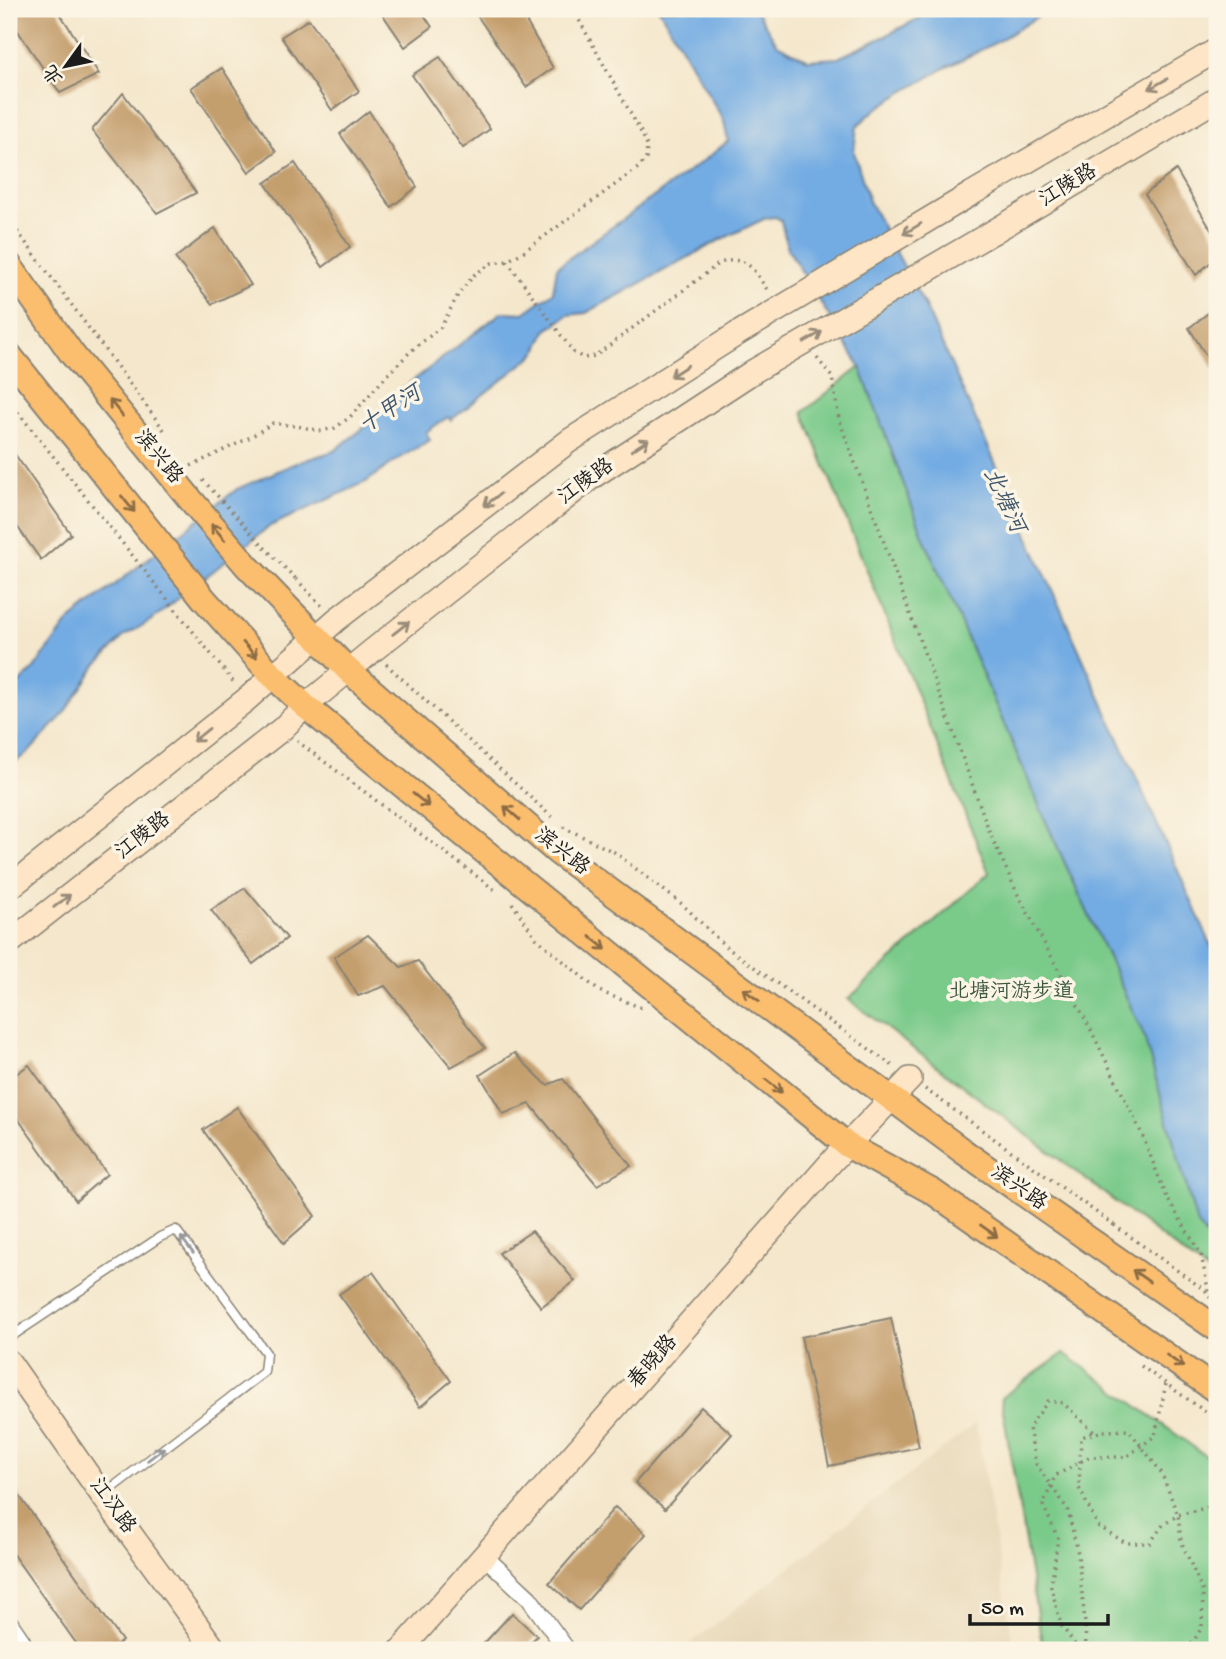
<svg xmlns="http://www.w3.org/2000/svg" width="1226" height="1659" font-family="'Gochi Hand','LXGW WenKai TC',sans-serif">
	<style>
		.built { fill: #e8d9ba }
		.green { fill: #7aca8a; stroke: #4b7353; stroke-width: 2 }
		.water { fill: #73ace3; stroke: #486480; stroke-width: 2 }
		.building { fill: #c49f6e }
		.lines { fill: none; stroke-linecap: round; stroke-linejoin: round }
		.lane-casing { stroke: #888274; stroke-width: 11 }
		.street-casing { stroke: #888274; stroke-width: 19 }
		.secondary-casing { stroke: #888274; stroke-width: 26 }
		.primary-casing { stroke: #888274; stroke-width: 28 }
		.path { stroke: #888274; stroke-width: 3.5; stroke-dasharray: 2 5; stroke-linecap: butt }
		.lane { stroke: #fff; stroke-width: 8 }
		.street { stroke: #fff; stroke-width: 16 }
		.secondary { stroke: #fde5c5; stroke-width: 23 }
		.primary { stroke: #fbbd6e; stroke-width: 24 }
		.secondary-bridge-casing { stroke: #888274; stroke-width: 26; stroke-linecap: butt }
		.primary-bridge-casing { stroke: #888274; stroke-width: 28; stroke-linecap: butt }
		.path-bridge { stroke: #888274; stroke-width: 3.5; stroke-dasharray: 2 5; stroke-linecap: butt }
		.secondary-bridge { stroke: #fde5c5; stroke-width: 23 }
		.primary-bridge { stroke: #fbbd6e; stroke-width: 24 }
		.oneway { stroke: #988b79 }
		.oneway2 { stroke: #8c6c45 }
		.oneway3 { stroke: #999 }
		.labels { text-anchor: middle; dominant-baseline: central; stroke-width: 7; stroke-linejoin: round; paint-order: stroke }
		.street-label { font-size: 21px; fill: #1c1c1c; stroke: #fcf5e5 }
		.park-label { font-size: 21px; fill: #3d5942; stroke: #fcf5e5 }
		.water-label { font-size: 23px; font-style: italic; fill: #3f566c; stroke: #fcf5e5 }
	</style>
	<rect width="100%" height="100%" fill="#fcf5e5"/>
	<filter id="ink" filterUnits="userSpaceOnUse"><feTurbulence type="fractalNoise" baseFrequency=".0143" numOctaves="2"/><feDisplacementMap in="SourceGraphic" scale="14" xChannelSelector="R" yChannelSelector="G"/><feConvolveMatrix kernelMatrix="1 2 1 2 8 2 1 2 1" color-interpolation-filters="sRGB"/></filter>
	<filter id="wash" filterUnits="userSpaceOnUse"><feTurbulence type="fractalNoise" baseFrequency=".00686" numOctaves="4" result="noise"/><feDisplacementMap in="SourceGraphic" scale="28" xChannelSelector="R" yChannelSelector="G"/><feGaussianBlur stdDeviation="1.57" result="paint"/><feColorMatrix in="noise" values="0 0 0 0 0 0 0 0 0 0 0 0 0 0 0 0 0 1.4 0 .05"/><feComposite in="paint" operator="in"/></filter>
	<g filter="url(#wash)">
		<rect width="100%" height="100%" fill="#f4e7cc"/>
		<polygon class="built" points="976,1423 1014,1650 682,1650"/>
		<g class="green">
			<polygon points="860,367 924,538 1048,826 1143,1033 1197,1224 1217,1251 1217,1279 848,999 989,873 803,412"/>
			<polygon points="1064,1353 1217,1464 1217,1650 1043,1650 1001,1398"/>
		</g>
		<polygon class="water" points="659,9 755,9 777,44 808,60 838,58 881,38 937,9 1050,9 995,43 945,68 900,94 875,110 857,126 854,152 869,201 925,306 1217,958 1217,1251 1197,1224 1143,1033 1048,826 924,538 860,367 788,249 781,221 776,217 766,218 718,241 586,313 568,315 546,331 536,353 451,420 448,417 426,432 430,440 398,459 366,482 270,526 150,621 123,637 96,666 62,716 29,752 9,766 9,693 33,670 70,620 237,489 296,463 334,451 370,423 401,390 502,312 524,313 553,292 557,267 711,155 728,141 724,121"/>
		<g id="blocks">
			<g class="building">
				<polygon points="9,9 57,9 99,74 60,93 9,18"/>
				<polygon points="379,9 420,9 432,27 405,47"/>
				<polygon points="486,9 519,9 553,68 526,87 476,14"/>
				<polygon points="309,19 359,91 332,110 281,37"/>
				<polygon points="440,57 490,129 463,148 412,75"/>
				<polygon points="222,68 276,152 249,172 191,88"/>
				<polygon points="123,93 196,193 157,213 92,130"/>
				<polygon points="369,111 417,187 391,207 340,134"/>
				<polygon points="295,163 350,247 323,267 265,183"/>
				<polygon points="1176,170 1217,240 1217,257 1196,275 1145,194"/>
				<polygon points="215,228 251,285 212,304 175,258"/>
				<polygon points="1217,306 1217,373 1189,328"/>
				<polygon points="9,446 71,534 41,560 9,515"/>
				<polygon points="245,888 287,938 253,964 211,910"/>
				<polygon points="368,935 401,967 418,961 485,1048 451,1067 385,986 358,996 334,957"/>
				<polygon points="514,1053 547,1085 563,1079 631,1166 597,1185 530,1104 503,1114 480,1075"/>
				<polygon points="29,1065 107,1174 76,1201 9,1106 9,1079"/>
				<polygon points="237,1107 315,1216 284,1243 203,1130"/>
				<polygon points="532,1231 575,1281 541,1307 499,1253"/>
				<polygon points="373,1272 451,1381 420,1407 339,1294"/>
				<polygon points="891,1318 919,1447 829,1466 801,1337"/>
				<polygon points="701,1407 732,1434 665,1509 635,1483"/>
				<polygon points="9,1481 122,1641 109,1650 81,1650 9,1549"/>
				<polygon points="615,1507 646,1534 579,1610 549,1583"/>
				<polygon points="512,1613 537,1636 523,1650 478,1650"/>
			</g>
		</g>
	</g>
	<g filter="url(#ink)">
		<use href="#blocks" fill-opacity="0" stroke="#888274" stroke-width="2"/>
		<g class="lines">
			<g class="lane-casing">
				<polyline id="lane" points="9,1338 160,1237 176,1230 266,1353 264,1372 104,1494"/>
			</g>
			<g class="street-casing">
				<g id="street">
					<polyline points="484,1556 529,1598 567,1650"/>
					<polyline points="9,1622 22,1641 22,1650"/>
				</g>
			</g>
			<g class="secondary-casing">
				<g id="secondary">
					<polyline points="971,194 1217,50"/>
					<polyline points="993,232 1217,99"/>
					<polyline points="9,888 247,699 336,620 569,441 737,334"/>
					<polyline points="9,943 282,729 305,706 372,651 592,477 754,371"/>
					<polyline points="9,1362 102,1495 215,1650"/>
					<polyline points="401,1650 834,1159 910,1079"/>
				</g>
			</g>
			<g class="primary-casing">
				<g id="primary">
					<polyline points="9,265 72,354 190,499 247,566 348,670 557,852 964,1152"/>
					<polyline points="9,355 204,599 272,675 305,706 847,1145 933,1192 1217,1391"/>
				</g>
			</g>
			<g class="path">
				<polyline points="9,220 167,434"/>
				<path d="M507,261l67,92 10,5 11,-2 125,-93c30,-9 33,8 49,29"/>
				<polyline points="817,358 832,377 839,419 990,833 1017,893 1089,1026 1141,1132 1167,1198 1201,1254 1210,1299"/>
				<polyline points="9,401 235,684"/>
				<polyline points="191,466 247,439 273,423 297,426 321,431 335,428 350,417 387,375 411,351 441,327 459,293 475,274 492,263 507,261 523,252 638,168 646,159 647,146 643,136 573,9"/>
				<polyline points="296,579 323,607"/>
				<polyline points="386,664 555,820"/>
				<polyline points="297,741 495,890"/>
				<polyline points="563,827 614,852 682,904 726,947 893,1066"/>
				<polyline points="512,903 536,938 599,991 642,1008"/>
				<polyline points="925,1089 1114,1225"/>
				<polyline points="1141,1366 1217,1420"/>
				<polyline points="1086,1650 1085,1623 1078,1554 1068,1510 1036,1464 1029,1428 1048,1401 1063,1403 1095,1433"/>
				<polyline points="1188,1650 1202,1627 1203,1592 1181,1541 1178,1515 1161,1472 1129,1430 1103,1431 1081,1437 1079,1488 1098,1526 1126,1543 1150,1543 1163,1525 1178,1515 1217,1505"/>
			</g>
			<use href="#lane" class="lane"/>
			<use href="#street" class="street"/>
			<use href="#secondary" class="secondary"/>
			<use href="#primary" class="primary"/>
			<g class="secondary-bridge-casing">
				<g id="secondary-bridge">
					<polyline points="737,334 971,194"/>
					<polyline points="754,371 993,232"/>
				</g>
			</g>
			<g class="primary-bridge-casing">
				<polyline id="primary-bridge" points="964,1152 1217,1329"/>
			</g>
			<g class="path-bridge">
				<polyline points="203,480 263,546 296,579"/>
				<polyline points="1114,1225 1217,1299"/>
				<polyline points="1079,1650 1061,1625 1051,1586 1058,1538 1043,1505 1055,1476 1089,1457 1126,1457 1155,1436 1166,1384"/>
			</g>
			<use href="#secondary-bridge" class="secondary-bridge"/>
			<use href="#primary-bridge" class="primary-bridge"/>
		</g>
		<defs><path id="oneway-shaft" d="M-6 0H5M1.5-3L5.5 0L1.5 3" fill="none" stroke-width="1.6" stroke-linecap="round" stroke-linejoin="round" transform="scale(1.75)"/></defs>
		<g class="oneway">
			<use href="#oneway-shaft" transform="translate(1158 84) rotate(150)"/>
			<use href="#oneway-shaft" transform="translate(912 229) rotate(149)"/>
			<use href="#oneway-shaft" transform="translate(813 337) rotate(-30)"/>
			<use href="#oneway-shaft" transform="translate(679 371) rotate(147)"/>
			<use href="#oneway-shaft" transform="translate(640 445) rotate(-33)"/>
			<use href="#oneway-shaft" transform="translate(492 500) rotate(143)"/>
			<use href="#oneway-shaft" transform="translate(401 628) rotate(-38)"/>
			<use href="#oneway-shaft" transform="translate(201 735) rotate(141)"/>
			<use href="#oneway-shaft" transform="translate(62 901) rotate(-38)"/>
		</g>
		<g class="oneway2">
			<use href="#oneway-shaft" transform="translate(116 408) rotate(-129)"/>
			<use href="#oneway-shaft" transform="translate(128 504) rotate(51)"/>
			<use href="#oneway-shaft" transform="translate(218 532) rotate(-130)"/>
			<use href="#oneway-shaft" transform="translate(250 650) rotate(48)"/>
			<use href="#oneway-shaft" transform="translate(421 800) rotate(39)"/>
			<use href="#oneway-shaft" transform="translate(512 813) rotate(-139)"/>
			<use href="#oneway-shaft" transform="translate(598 943) rotate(39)"/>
			<use href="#oneway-shaft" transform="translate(751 995) rotate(-144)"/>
			<use href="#oneway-shaft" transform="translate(774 1086) rotate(39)"/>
			<use href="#oneway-shaft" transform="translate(989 1231) rotate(35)"/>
			<use href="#oneway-shaft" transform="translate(1141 1276) rotate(-145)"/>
			<use href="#oneway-shaft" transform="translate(1175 1361) rotate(35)"/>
		</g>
		<g class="oneway3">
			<use href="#oneway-shaft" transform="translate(187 1245) rotate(-127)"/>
			<use href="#oneway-shaft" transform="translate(156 1454) rotate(-37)"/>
		</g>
	</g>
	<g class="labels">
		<g class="street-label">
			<text transform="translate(1069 187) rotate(-31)">江陵路</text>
			<text transform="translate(157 458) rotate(51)">滨兴路</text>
			<text transform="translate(587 483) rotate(-36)">江陵路</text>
			<text transform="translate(144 837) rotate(-38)">江陵路</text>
			<text transform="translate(561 853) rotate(38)">滨兴路</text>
			<text transform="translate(1018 1189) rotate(35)">滨兴路</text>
			<text transform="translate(654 1363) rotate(-49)">春晓路</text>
			<text transform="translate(111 1507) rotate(54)">江汉路</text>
		</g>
		<g class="park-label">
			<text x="1011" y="993">北塘河游步道</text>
		</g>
		<g class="water-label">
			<text transform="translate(391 411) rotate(-33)">十甲河</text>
			<text transform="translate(1003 501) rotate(65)">北塘河</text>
		</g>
	</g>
	<rect width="1226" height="1659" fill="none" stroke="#fcf5e5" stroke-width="35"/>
	<g transform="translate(66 66) rotate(237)" stroke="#fcf5e5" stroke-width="5" paint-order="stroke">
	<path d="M0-5L12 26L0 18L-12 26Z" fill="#1c1c1c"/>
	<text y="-10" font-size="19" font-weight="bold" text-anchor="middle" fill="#1c1c1c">北</text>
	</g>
	<path d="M970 1614v10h138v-10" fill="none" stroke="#1c1c1c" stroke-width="3.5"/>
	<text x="981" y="1614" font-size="21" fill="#1c1c1c" stroke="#fcf5e5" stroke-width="5" paint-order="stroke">50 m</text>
</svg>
